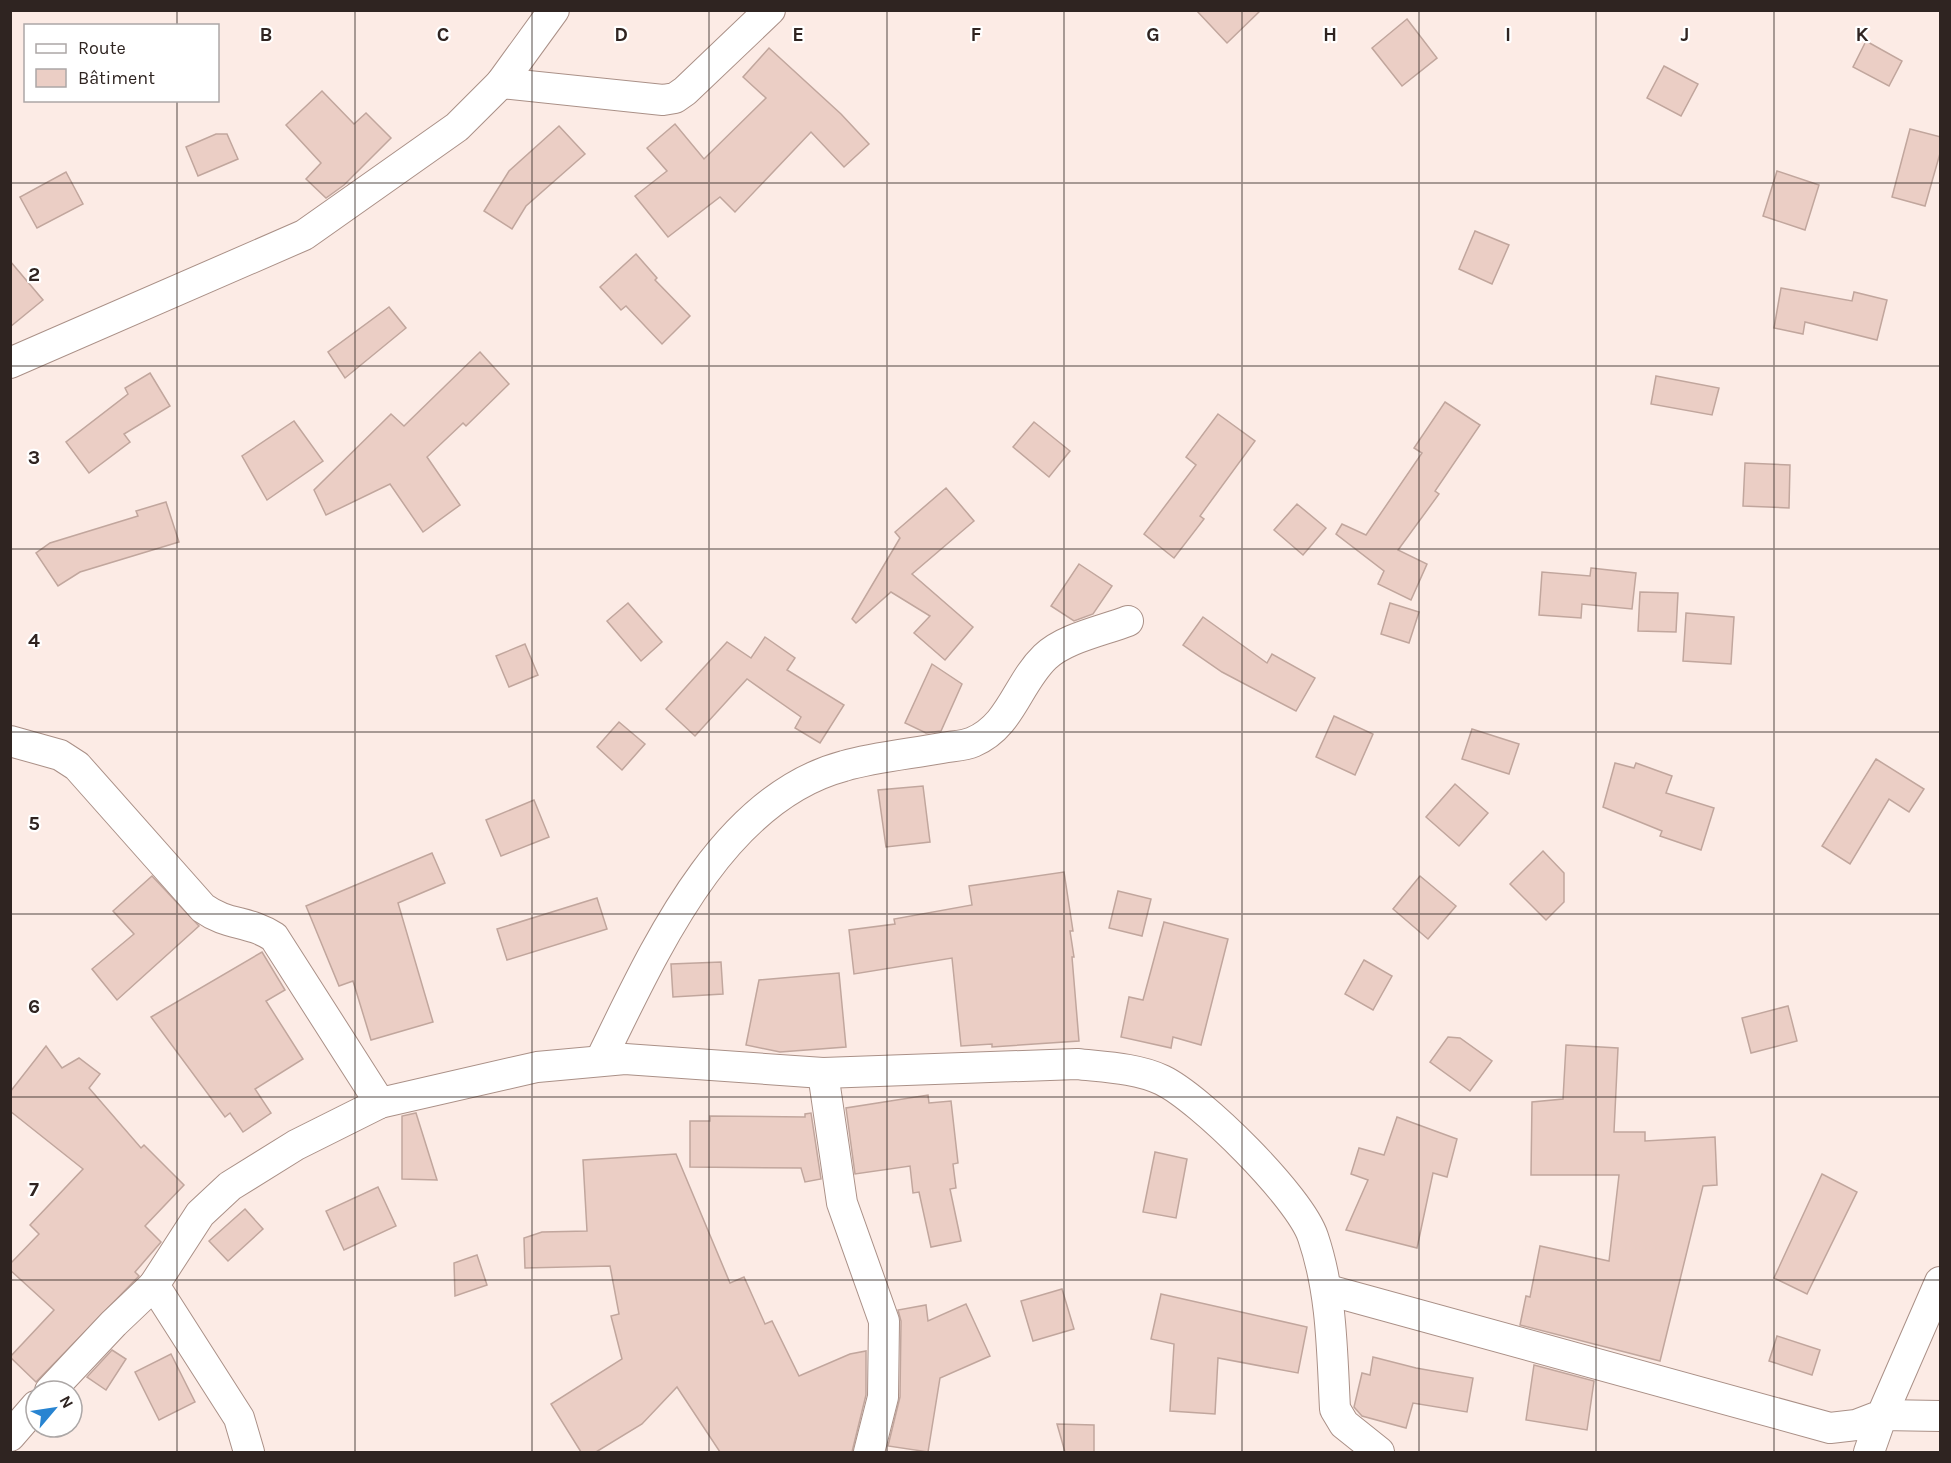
<svg xmlns="http://www.w3.org/2000/svg" width="1951" height="1463" font-family="Karla,sans-serif">
	<style>
		.building { fill: #ebcec5; stroke: #c1a69d; stroke-width: 1.5 }
		.lines { fill: none; stroke-linecap: round; stroke-linejoin: round }
		.street-casing { stroke: #aa9087; stroke-width: 32 }
		.street { stroke: #fff; stroke-width: 30 }
		.grid { fill: none; stroke: #2f2421; stroke-width: 1.5; stroke-opacity: 0.55 }
		.grid-label { font-size: 20px; text-anchor: middle; font-weight: bold; fill: #2f2421; stroke: #fff; stroke-width: 4.5; stroke-linejoin: round; paint-order: stroke }
	</style>
	<rect width="100%" height="100%" fill="#fcebe5"/>
	<g class="building">
		<polygon points="1196,10 1261,10 1227,43"/>
		<polygon points="1407,19 1437,58 1402,86 1372,48"/>
		<polygon points="1866,41 1902,61 1889,86 1853,67"/>
		<polygon points="769,48 841,114 869,144 844,167 811,132 735,212 720,197 668,237 635,196 667,171 647,148 675,124 704,159 766,98 743,77"/>
		<polygon points="1664,66 1698,84 1681,116 1647,98"/>
		<polygon points="322,91 354,124 366,113 391,138 344,185 326,198 306,179 321,163 286,125"/>
		<polygon points="559,126 585,154 526,206 512,229 484,211 509,171"/>
		<polygon points="1910,129 1941,137 1941,150 1925,206 1892,197"/>
		<polygon points="216,134 227,134 238,159 198,176 186,147"/>
		<polygon points="1777,171 1819,185 1805,230 1763,216"/>
		<polygon points="66,172 83,204 37,228 20,197"/>
		<polygon points="1475,231 1509,245 1492,284 1459,269"/>
		<polygon points="636,254 657,278 655,280 690,316 662,344 626,306 621,310 600,287"/>
		<polygon points="10,261 43,300 10,327"/>
		<polygon points="1781,288 1852,301 1854,292 1887,300 1877,340 1805,322 1803,334 1774,328"/>
		<polygon points="389,307 406,328 345,378 328,352"/>
		<polygon points="480,352 509,384 466,426 463,423 427,457 460,505 423,532 390,484 326,515 314,490 391,414 404,426"/>
		<polygon points="150,373 170,406 124,434 130,442 89,473 66,442 128,394 125,388"/>
		<polygon points="1656,376 1719,388 1712,415 1651,404"/>
		<polygon points="1445,402 1480,425 1435,491 1439,494 1398,550 1427,564 1411,600 1378,584 1384,571 1336,534 1342,524 1366,535 1422,453 1414,448"/>
		<polygon points="1218,414 1255,441 1200,516 1204,519 1174,558 1144,534 1196,465 1186,457"/>
		<polygon points="294,421 323,461 267,500 242,456"/>
		<polygon points="1034,422 1070,451 1049,477 1013,447"/>
		<polygon points="1745,463 1790,465 1789,508 1743,506"/>
		<polygon points="946,488 974,521 912,574 973,627 945,660 914,633 930,616 891,592 856,623 852,619 900,538 895,532"/>
		<polygon points="166,502 179,542 80,572 58,586 36,553 50,543 138,516 136,511"/>
		<polygon points="1297,504 1326,528 1303,555 1274,530"/>
		<polygon points="1079,564 1112,586 1093,614 1074,621 1051,606"/>
		<polygon points="1591,568 1636,573 1632,609 1582,604 1581,618 1539,615 1542,572 1590,576"/>
		<polygon points="1640,592 1678,593 1676,632 1638,631"/>
		<polygon points="628,603 662,642 641,661 607,621"/>
		<polygon points="1390,603 1419,612 1409,643 1381,634"/>
		<polygon points="1686,613 1734,617 1731,664 1683,661"/>
		<polygon points="1203,617 1267,663 1272,654 1315,678 1296,711 1222,672 1183,645"/>
		<polygon points="765,637 795,658 787,670 844,705 820,743 795,728 801,717 747,679 695,736 666,709 727,642 751,658"/>
		<polygon points="525,644 538,675 509,687 496,656"/>
		<polygon points="932,664 962,684 941,731 926,733 905,723"/>
		<polygon points="1334,716 1373,734 1355,775 1316,757"/>
		<polygon points="619,722 645,744 622,770 597,747"/>
		<polygon points="1472,729 1519,744 1509,774 1462,759"/>
		<polygon points="1876,759 1924,789 1909,812 1889,799 1850,864 1822,846"/>
		<polygon points="1615,763 1634,768 1636,763 1672,776 1666,793 1714,808 1701,850 1660,836 1662,831 1603,807"/>
		<polygon points="1455,784 1488,813 1459,846 1426,817"/>
		<polygon points="923,786 930,842 886,847 878,790"/>
		<polygon points="534,800 549,837 501,856 486,820"/>
		<polygon points="1543,851 1564,873 1564,902 1546,920 1510,884"/>
		<polygon points="432,853 445,883 398,903 433,1022 371,1040 353,981 339,986 306,906"/>
		<polygon points="1064,872 1073,931 1070,931 1074,957 1072,957 1079,1041 992,1047 992,1044 961,1046 952,958 854,974 849,930 895,924 894,919 972,905 969,886"/>
		<polygon points="152,876 199,926 117,1000 92,969 134,934 113,911"/>
		<polygon points="1420,876 1456,906 1428,939 1393,909"/>
		<polygon points="1118,891 1151,899 1142,936 1109,928"/>
		<polygon points="597,898 607,929 507,960 497,929"/>
		<polygon points="1164,922 1228,939 1201,1045 1173,1037 1171,1048 1121,1037 1129,997 1143,1000"/>
		<polygon points="262,952 285,990 266,1001 303,1059 255,1089 271,1113 243,1132 230,1113 225,1117 151,1017"/>
		<polygon points="1364,960 1392,976 1373,1010 1345,994"/>
		<polygon points="721,962 723,994 673,997 671,964"/>
		<polygon points="839,973 846,1047 780,1052 746,1045 759,980"/>
		<polygon points="1788,1006 1797,1041 1751,1053 1742,1018"/>
		<polygon points="1448,1037 1460,1038 1492,1061 1470,1091 1430,1062"/>
		<polygon points="1566,1045 1618,1048 1614,1132 1645,1132 1645,1141 1715,1137 1717,1185 1703,1186 1660,1361 1520,1325 1526,1296 1530,1297 1540,1246 1609,1261 1619,1175 1531,1175 1532,1102 1563,1099"/>
		<polygon points="46,1046 62,1068 79,1058 100,1074 89,1088 141,1148 144,1145 184,1185 145,1226 161,1242 135,1272 139,1276 36,1382 10,1357 54,1310 10,1270 10,1264 39,1234 30,1225 83,1169 10,1111 10,1092"/>
		<polygon points="928,1095 929,1103 951,1101 958,1163 953,1164 956,1188 950,1189 961,1241 931,1247 919,1192 913,1193 910,1166 855,1174 846,1108"/>
		<polygon points="416,1113 437,1180 402,1179 402,1116"/>
		<polygon points="811,1113 821,1179 805,1182 801,1168 690,1167 690,1121 710,1121 710,1116 805,1117 805,1114"/>
		<polygon points="1397,1117 1457,1139 1447,1177 1433,1173 1417,1248 1346,1230 1368,1180 1351,1174 1359,1148 1384,1155"/>
		<polygon points="1155,1152 1187,1159 1176,1218 1143,1212"/>
		<polygon points="676,1154 730,1283 744,1277 765,1324 772,1321 799,1376 850,1354 866,1351 866,1395 852,1452 720,1452 677,1387 642,1424 596,1452 581,1452 551,1404 622,1359 611,1316 619,1314 610,1266 525,1268 524,1238 542,1232 587,1231 583,1160"/>
		<polygon points="1822,1174 1857,1192 1807,1294 1774,1278"/>
		<polygon points="378,1187 396,1226 344,1250 326,1211"/>
		<polygon points="245,1209 263,1229 228,1261 209,1241"/>
		<polygon points="477,1255 487,1285 455,1296 454,1263"/>
		<polygon points="1062,1289 1074,1329 1033,1341 1021,1301"/>
		<polygon points="1161,1294 1307,1327 1298,1373 1218,1358 1215,1414 1170,1411 1174,1344 1151,1339"/>
		<polygon points="966,1304 990,1356 940,1378 928,1452 888,1446 900,1397 901,1321 898,1310 926,1305 928,1321"/>
		<polygon points="1777,1336 1820,1350 1812,1375 1769,1361"/>
		<polygon points="112,1350 126,1359 106,1390 87,1377"/>
		<polygon points="171,1354 195,1402 159,1420 135,1372"/>
		<polygon points="1373,1357 1416,1368 1473,1378 1467,1412 1413,1403 1406,1428 1362,1416 1354,1407 1362,1373 1370,1375"/>
		<polygon points="1534,1365 1594,1381 1587,1430 1526,1420"/>
		<polygon points="1057,1424 1094,1425 1094,1452 1065,1452"/>
	</g>
	<g class="lines">
		<g class="street-casing">
			<g id="street">
				<polyline points="501,83 663,100 675,98 685,91 770,10"/>
				<polyline points="10,363 304,235 457,127 501,83 554,10"/>
				<path d="M10,741l50,14 17,11 126,142c25,18 45,12 71,29l106,166"/>
				<path d="M600,1061c52,-105 119,-262 244,-295 31,-9 65,-12 98,-18 10,-2 22,-2 31,-6 38,-16 44,-58 72,-85 20,-19 57,-26 83,-36"/>
				<polyline points="823,1073 842,1203 884,1321 883,1397 869,1452"/>
				<polyline points="1328,1290 1830,1428 1856,1425 1882,1415 1940,1282"/>
				<polyline points="50,1391 114,1323 154,1285"/>
				<polyline points="10,1436 36,1406"/>
				<path d="M249,1452l-10,-34 -85,-133 46,-71 30,-28 66,-41 84,-42 157,-36 88,-8 198,14 254,-9c27,3 60,4 85,16 38,18 138,117 151,157 19,56 19,114 22,172l9,15 35,28"/>
				<polyline points="1869,1452 1882,1415 1940,1416"/>
			</g>
		</g>
		<use href="#street" class="street"/>
	</g>
	<path class="grid" d="M177,10v16M355,10v1442M532,10v1442M709,10v1442M887,10v1442M1064,10v1442M1242,10v1442M1419,10v1442M1596,10v1442M1774,10v1442M177,100v1352M10,183h1930M10,366h1930M10,549h1930M10,732h1930M10,914h1930M10,1097h1930M10,1280h1930"/>
	<g class="grid-label">
		<text x="266" y="41">B</text>
		<text x="443" y="41">C</text>
		<text x="621" y="41">D</text>
		<text x="798" y="41">E</text>
		<text x="976" y="41">F</text>
		<text x="1153" y="41">G</text>
		<text x="1330" y="41">H</text>
		<text x="1508" y="41">I</text>
		<text x="1685" y="41">J</text>
		<text x="1862" y="41">K</text>
		<text x="34" y="281">2</text>
		<text x="34" y="464">3</text>
		<text x="34" y="647">4</text>
		<text x="34" y="830">5</text>
		<text x="34" y="1013">6</text>
		<text x="34" y="1196">7</text>
	</g>
	<rect width="1951" height="1463" fill="none" stroke="#2f2421" stroke-width="24"/>
	<rect x="24" y="24" width="195" height="78" fill="#ffffff" stroke="#aca7a6" stroke-width="1.5"/>
	<rect x="36" y="44" width="30" height="9" fill="#ffffff" stroke="#aca7a6" stroke-width="1.5"/>
	<text x="78" y="54" font-size="18" fill="#2f2421">Route</text>
	<rect x="36" y="69" width="30" height="18" fill="#ebcec5" stroke="#aca7a6" stroke-width="1.5"/>
	<text x="78" y="84" font-size="18" fill="#2f2421">Bâtiment</text>
	<g transform="translate(54 1409) rotate(61)"><circle r="28" fill="#ffffff" stroke="#aca7a6" stroke-width="1.5"/>
	<path d="M0-4.5L10 22L0 15L-10 22Z" fill="#2884d1"/>
	<text y="-9" font-size="16" font-weight="bold" text-anchor="middle" fill="#2f2421">N</text>
	</g>
</svg>
